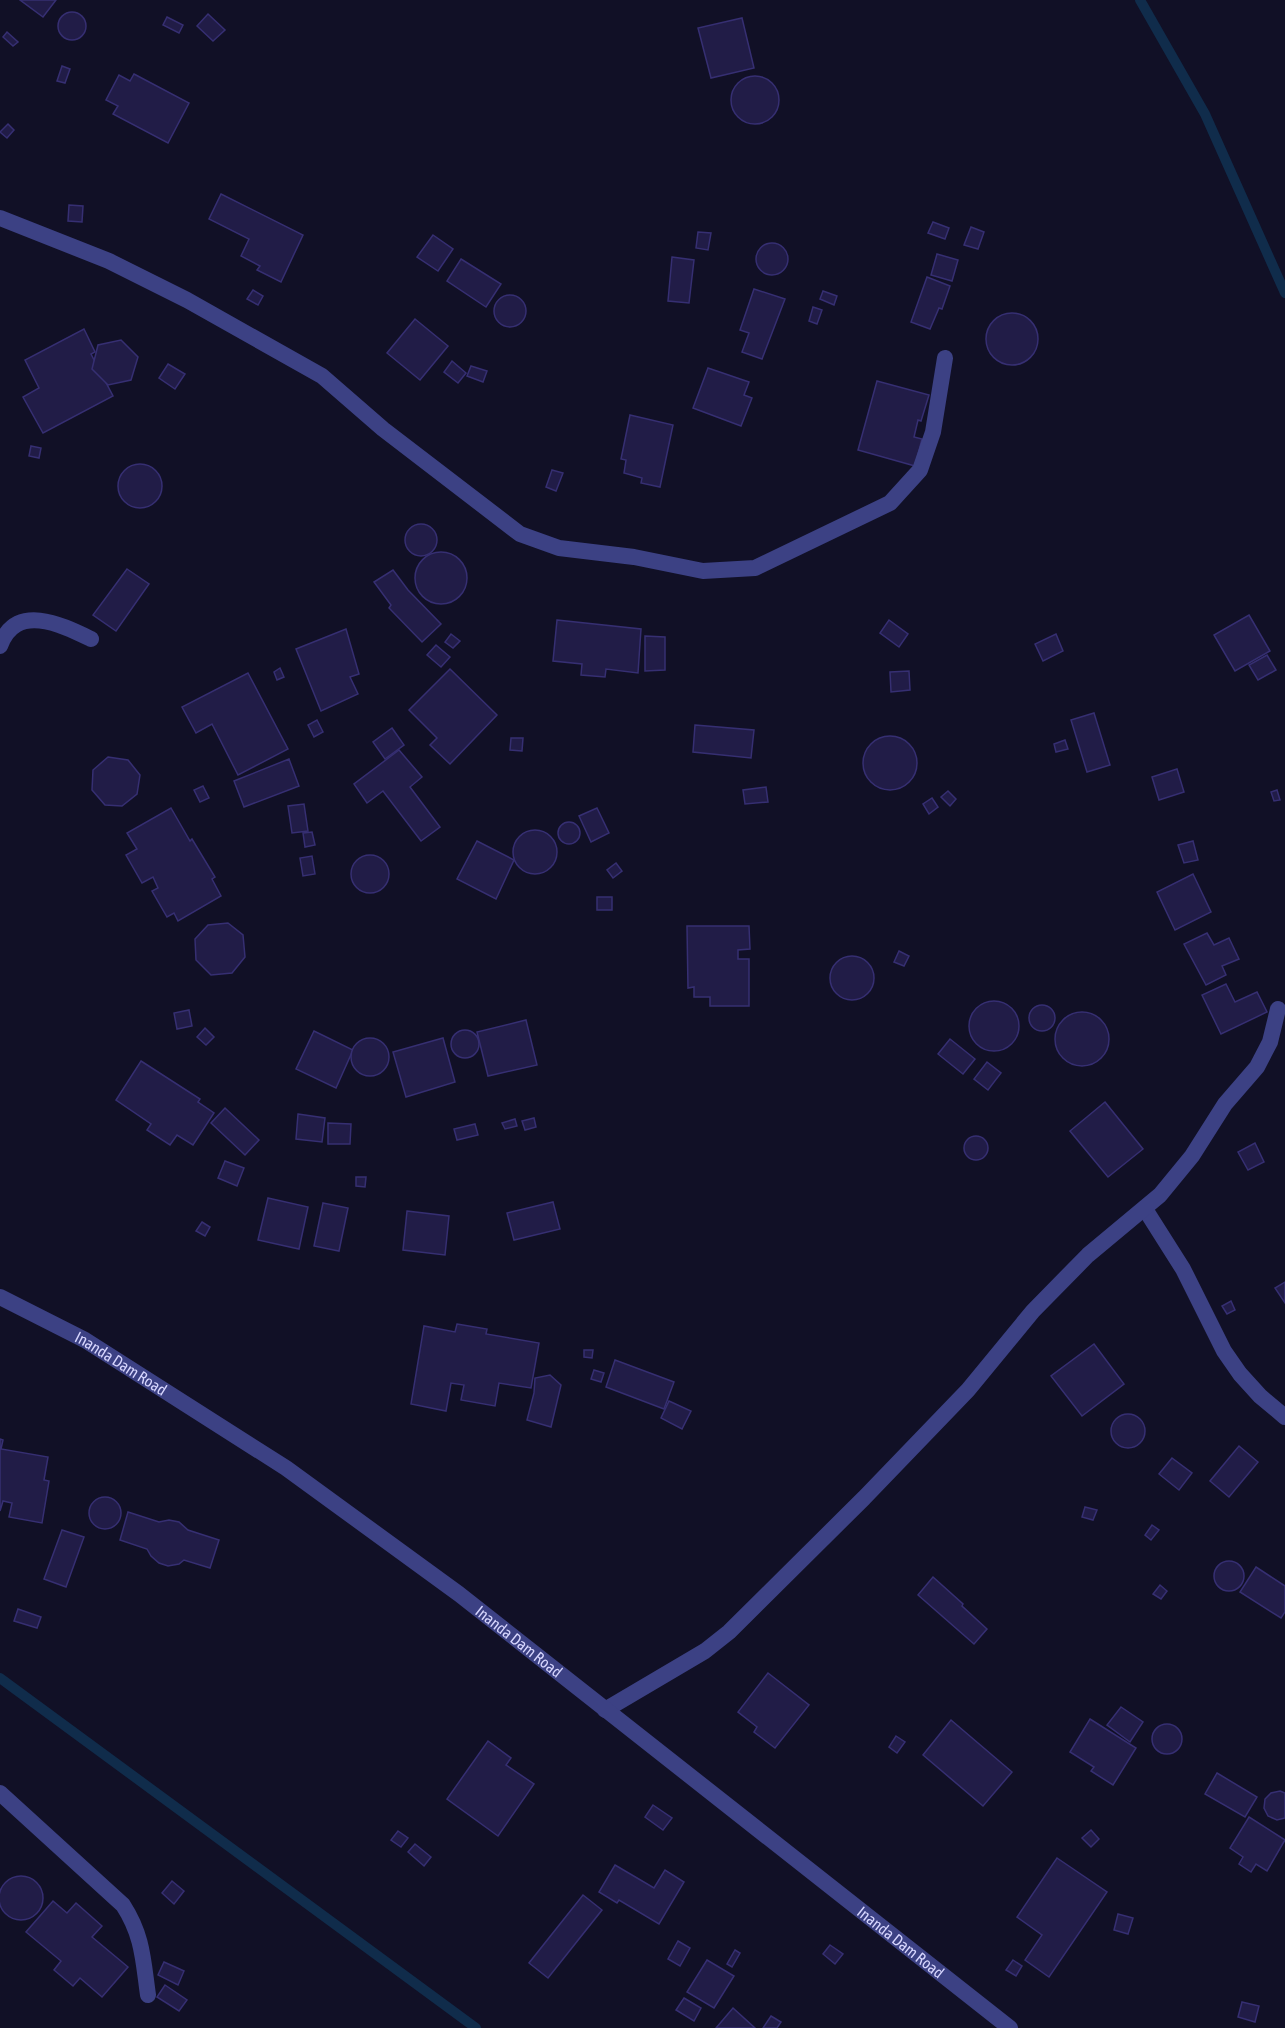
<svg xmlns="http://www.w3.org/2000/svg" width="1285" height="2028" font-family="'Asap Condensed',sans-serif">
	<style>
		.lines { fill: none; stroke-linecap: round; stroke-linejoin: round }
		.stream { stroke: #102c4b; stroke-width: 10 }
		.building { fill: #211c47; stroke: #362f72; stroke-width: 1.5 }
		.minor { stroke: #3c4184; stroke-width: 16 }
		.tertiary { stroke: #3c4184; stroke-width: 16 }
		.labels { text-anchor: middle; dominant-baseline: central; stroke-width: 4.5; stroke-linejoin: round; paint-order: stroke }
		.street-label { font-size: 16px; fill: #d7d6fe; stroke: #111026 }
	</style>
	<rect width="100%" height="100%" fill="#111026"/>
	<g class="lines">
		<g class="stream">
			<polyline points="1140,0 1205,114 1285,293"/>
			<polyline points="0,1678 476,2028"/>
		</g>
	</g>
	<g class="building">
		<polygon points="20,0 56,0 43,17"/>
		<circle cx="72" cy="26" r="14"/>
		<polygon points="208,14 225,30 213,41 197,26"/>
		<polygon points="167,17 183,25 179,33 163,25"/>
		<polygon points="742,18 754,68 711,78 698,28"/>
		<polygon points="7,32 18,42 13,46 3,37"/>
		<polygon points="62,66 70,69 65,83 57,81"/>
		<polygon points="134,74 189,103 168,143 113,114 118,106 106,100 119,75 130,81"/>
		<circle cx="755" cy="100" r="24"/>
		<polygon points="8,124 14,130 7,138 0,132"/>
		<polygon points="221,194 303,235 281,282 257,270 260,266 241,256 249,239 209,219"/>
		<polygon points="69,205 83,206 82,222 68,221"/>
		<polygon points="933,222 949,228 945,239 928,233"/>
		<polygon points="971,227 984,232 978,249 964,245"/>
		<polygon points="698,232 711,233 708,250 696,248"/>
		<polygon points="433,235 453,249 438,271 417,257"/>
		<circle cx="772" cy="259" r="16"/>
		<polygon points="937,254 958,260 952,281 931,275"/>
		<polygon points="672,257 694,260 689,303 668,301"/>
		<polygon points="461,259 501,284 486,307 447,281"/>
		<polygon points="927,277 950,286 942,309 939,308 930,329 911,322"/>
		<polygon points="754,289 785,299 762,359 742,352 749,333 740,330"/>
		<polygon points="253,290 263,296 258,305 247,299"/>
		<polygon points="823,291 837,296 834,305 820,299"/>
		<circle cx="510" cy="311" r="16"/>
		<polygon points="813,307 822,310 817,324 809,321"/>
		<circle cx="1012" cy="339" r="26"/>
		<polygon points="415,319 448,346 420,380 387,353"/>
		<polygon points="84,329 95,352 91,354 113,396 43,433 23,397 39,388 25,360"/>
		<polygon points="121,340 138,357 131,380 108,385 92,369 98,345"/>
		<polygon points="452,361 466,373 458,383 444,372"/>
		<polygon points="168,364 185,374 175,389 159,378"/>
		<polygon points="471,366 487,371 483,382 467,376"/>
		<polygon points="708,368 749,382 744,395 752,398 741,426 693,408"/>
		<polygon points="877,381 929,395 921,421 918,420 914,437 922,439 915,466 858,450"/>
		<polygon points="630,415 673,425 660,487 641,483 642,478 624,473 626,460 621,459"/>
		<polygon points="31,446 41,448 39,458 29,456"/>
		<circle cx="140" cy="486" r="22"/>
		<polygon points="552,470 563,473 556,491 546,487"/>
		<circle cx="421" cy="540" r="16"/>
		<circle cx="441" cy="578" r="26"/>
		<polygon points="127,569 149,584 116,631 93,615"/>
		<polygon points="393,570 408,590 441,624 422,642 389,608 391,605 374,582"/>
		<polygon points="1249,615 1270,651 1235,671 1214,635"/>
		<polygon points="557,620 641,629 638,673 606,669 605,677 581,675 582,664 553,661"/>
		<polygon points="889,620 908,634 899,647 880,633"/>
		<polygon points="346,629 359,674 350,677 358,694 321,711 296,649"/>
		<polygon points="451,634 460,641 453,648 445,642"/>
		<polygon points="1056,634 1063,651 1043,661 1035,644"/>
		<polygon points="645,636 665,637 665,670 645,671"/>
		<polygon points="436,645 450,657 441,667 427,655"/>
		<polygon points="1267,655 1276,670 1258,680 1249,665"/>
		<polygon points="280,668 284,677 277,680 274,672"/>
		<polygon points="450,669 497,715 450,764 430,745 437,738 409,710"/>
		<polygon points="909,671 910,690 891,692 890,672"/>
		<polygon points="248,673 288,749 238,775 212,724 196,733 182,707"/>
		<polygon points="1094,713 1110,765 1087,772 1071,720"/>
		<polygon points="317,720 323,732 314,737 308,725"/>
		<polygon points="695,725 754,730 751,758 693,752"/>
		<polygon points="392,728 404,745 385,759 373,742"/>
		<circle cx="890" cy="763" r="27"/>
		<polygon points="511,738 523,738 522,751 510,750"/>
		<polygon points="1065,740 1068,749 1056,752 1054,744"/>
		<polygon points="399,750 422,777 410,787 440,827 421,841 383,791 367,803 354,784"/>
		<polygon points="108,757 128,760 140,775 137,794 122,806 105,805 92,790 93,770"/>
		<polygon points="289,759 299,786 244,807 234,781"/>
		<polygon points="1177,769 1184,792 1159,800 1152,777"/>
		<polygon points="203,786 209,798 200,802 194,790"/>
		<polygon points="766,787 768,802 745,804 743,790"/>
		<polygon points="1277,790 1280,800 1274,801 1271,792"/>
		<polygon points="948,791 956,799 950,806 941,797"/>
		<polygon points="932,798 938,807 929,814 923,804"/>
		<polygon points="304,804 308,831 292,833 288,806"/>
		<polygon points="171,808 190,841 192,839 215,877 212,879 221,896 178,921 174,913 167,917 152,891 158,888 153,877 142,883 126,855 137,849 127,833"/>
		<polygon points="597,808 609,833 591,842 579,816"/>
		<circle cx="569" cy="833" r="11"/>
		<circle cx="535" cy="852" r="22"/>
		<polygon points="312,832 315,845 305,847 303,833"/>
		<polygon points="477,841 514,860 496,899 457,879"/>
		<polygon points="1193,841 1198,860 1184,863 1178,845"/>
		<circle cx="370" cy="874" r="19"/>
		<polygon points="312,856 315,874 303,876 300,858"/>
		<polygon points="616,863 622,871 613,878 607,870"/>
		<polygon points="1193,874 1211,912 1175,930 1157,892"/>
		<rect x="597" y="897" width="15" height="13"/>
		<polygon points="228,923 243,935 245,957 232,973 211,975 196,960 195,939 208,925"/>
		<polygon points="687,926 749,926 750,949 738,950 738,959 749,959 749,1006 710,1006 710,997 694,997 694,987 688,988"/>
		<polygon points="1207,933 1214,945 1229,938 1239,959 1222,966 1226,975 1206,985 1184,944"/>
		<polygon points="899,951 909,956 904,966 894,962"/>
		<circle cx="852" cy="978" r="22"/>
		<polygon points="1226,984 1235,1002 1257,992 1267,1012 1221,1034 1202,995"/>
		<circle cx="994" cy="1026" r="25"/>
		<circle cx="1042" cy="1018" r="13"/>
		<polygon points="189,1010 192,1026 177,1029 174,1013"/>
		<circle cx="1082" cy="1039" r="27"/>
		<polygon points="526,1020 537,1065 488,1076 477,1032"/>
		<polygon points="205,1028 214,1037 206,1045 197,1037"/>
		<circle cx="465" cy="1044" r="14"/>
		<polygon points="314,1031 353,1050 336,1088 296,1069"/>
		<circle cx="370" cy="1057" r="19"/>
		<polygon points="443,1038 455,1082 406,1097 393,1052"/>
		<polygon points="950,1039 975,1059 963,1074 938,1054"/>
		<polygon points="141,1061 200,1099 198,1102 214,1113 193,1145 177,1135 170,1145 147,1130 151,1124 116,1100"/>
		<polygon points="987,1062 1001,1073 988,1090 974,1079"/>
		<polygon points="1105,1102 1143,1149 1108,1177 1070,1131"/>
		<polygon points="225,1108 259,1140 245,1155 211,1123"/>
		<polygon points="298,1114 325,1118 322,1142 296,1139"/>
		<polygon points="534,1118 536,1127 525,1130 522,1121"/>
		<polygon points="515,1119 517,1126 505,1129 502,1123"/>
		<polygon points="328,1123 351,1124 350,1144 328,1144"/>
		<polygon points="475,1124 478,1135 457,1140 454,1129"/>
		<circle cx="976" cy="1148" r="12"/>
		<polygon points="1255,1143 1264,1162 1248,1170 1238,1152"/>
		<polygon points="225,1161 244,1168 237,1186 218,1178"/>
		<polygon points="356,1177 366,1177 365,1187 356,1186"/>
		<polygon points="268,1198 308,1207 299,1249 258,1240"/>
		<polygon points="553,1202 560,1229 514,1240 507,1213"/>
		<polygon points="323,1203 348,1208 339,1251 314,1246"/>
		<polygon points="407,1211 449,1216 445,1255 403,1250"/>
		<polygon points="202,1222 210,1227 205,1236 196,1231"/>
		<polygon points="1285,1282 1285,1303 1275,1288"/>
		<polygon points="1231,1301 1235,1310 1227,1314 1222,1306"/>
		<polygon points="457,1324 487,1329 486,1334 539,1343 531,1388 499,1383 495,1406 461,1400 464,1385 451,1383 446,1411 411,1404 424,1326 455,1332"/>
		<polygon points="1094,1344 1124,1384 1082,1416 1051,1376"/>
		<polygon points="584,1350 593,1350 592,1358 584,1357"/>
		<polygon points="615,1360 674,1382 664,1409 606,1387"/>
		<polygon points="594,1370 604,1373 601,1382 591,1379"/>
		<polygon points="550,1375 561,1385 551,1427 527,1420 534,1393 535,1378"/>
		<polygon points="669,1401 691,1411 682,1429 661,1418"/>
		<circle cx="1128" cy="1431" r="17"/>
		<polygon points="0,1439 3,1440 1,1449 48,1457 44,1480 49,1481 42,1523 9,1517 12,1503 3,1501 0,1511"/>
		<polygon points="1239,1446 1258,1462 1229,1497 1210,1481"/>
		<polygon points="1172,1458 1192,1473 1179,1490 1159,1474"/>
		<circle cx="105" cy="1513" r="16"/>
		<polygon points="1085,1507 1097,1510 1093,1520 1082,1517"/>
		<polygon points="128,1512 159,1522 169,1520 179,1522 188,1530 219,1540 210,1568 184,1560 179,1564 168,1566 159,1563 151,1556 147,1549 120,1540"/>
		<polygon points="1152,1525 1159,1530 1151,1540 1145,1535"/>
		<polygon points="62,1530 84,1537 66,1587 44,1579"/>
		<circle cx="1229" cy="1576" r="15"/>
		<polygon points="1256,1567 1285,1586 1285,1612 1281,1618 1240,1592"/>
		<polygon points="933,1577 963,1604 962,1606 987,1629 974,1644 918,1595"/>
		<polygon points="1160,1585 1167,1591 1161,1599 1153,1594"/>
		<polygon points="18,1609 41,1617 37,1628 14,1621"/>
		<polygon points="768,1673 809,1705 775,1748 754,1732 757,1727 738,1712"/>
		<polygon points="1121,1707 1143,1722 1130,1742 1107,1725"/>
		<polygon points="1090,1719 1136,1748 1113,1785 1091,1771 1094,1767 1070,1752"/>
		<polygon points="951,1720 1012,1772 983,1806 923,1755"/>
		<circle cx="1167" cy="1739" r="15"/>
		<polygon points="896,1736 905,1742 897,1753 889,1747"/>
		<polygon points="488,1741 511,1758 506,1765 534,1784 498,1836 447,1799"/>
		<polygon points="1217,1773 1257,1797 1245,1817 1205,1794"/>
		<polygon points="1280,1791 1285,1793 1285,1818 1277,1820 1268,1816 1264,1808 1265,1799 1271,1793"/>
		<polygon points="653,1805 672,1818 663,1830 645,1817"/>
		<polygon points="1249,1817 1285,1840 1267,1871 1256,1864 1251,1872 1239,1864 1243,1857 1230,1848"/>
		<polygon points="1091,1830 1099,1839 1091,1847 1082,1838"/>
		<polygon points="398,1831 408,1838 401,1847 391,1840"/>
		<polygon points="415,1844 431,1857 424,1866 408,1852"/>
		<polygon points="1057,1858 1107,1892 1049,1977 1025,1960 1042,1935 1017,1917"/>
		<polygon points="615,1865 654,1888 665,1870 684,1882 659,1924 619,1900 617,1903 599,1892"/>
		<circle cx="21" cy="1898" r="22"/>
		<polygon points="172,1881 184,1891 174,1904 162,1893"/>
		<polygon points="583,1895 602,1910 548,1978 529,1963"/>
		<polygon points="53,1901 67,1913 76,1903 102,1926 92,1937 128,1967 102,1997 80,1978 73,1986 54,1970 61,1961 26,1932"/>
		<polygon points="1118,1914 1133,1918 1128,1934 1114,1930"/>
		<polygon points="678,1941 690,1948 680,1966 668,1959"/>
		<polygon points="830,1945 843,1954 835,1964 823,1954"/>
		<polygon points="735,1950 740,1953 732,1967 727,1964"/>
		<polygon points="707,1960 734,1976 714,2008 687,1992"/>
		<polygon points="1013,1960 1022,1966 1016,1976 1006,1970"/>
		<polygon points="164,1962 184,1971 178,1985 158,1975"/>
		<polygon points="165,1985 187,2000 179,2011 157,1997"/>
		<polygon points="684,1998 701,2008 694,2021 676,2010"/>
		<polygon points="1242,2002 1259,2006 1255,2022 1238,2017"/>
		<polygon points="733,2008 755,2028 716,2028"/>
		<polygon points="771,2016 781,2022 777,2028 763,2028"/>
	</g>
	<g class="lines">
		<g class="minor">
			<polyline points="0,218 109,261 187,300 322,376 383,429 520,534 559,548 634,557 703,571 755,568 890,503 920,470 933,432 945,358"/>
			<path d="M0,646c16,-44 62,-21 91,-7"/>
			<polyline points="1145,1209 1183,1269 1224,1351 1240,1374 1260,1396 1285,1417"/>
			<polyline points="605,1710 705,1651 729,1632 864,1498 968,1390 1033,1311 1088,1255 1160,1195 1192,1156 1225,1104 1257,1067 1270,1042 1278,1009"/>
			<path d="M0,1793l123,112c20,31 20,55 25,90"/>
		</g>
		<path class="tertiary" id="s1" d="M0,1297l85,43 201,128 173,126 551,434"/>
	</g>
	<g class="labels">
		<g class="street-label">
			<text stroke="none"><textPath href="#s1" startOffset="138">Inanda Dam Road</textPath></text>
			<text stroke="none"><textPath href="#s1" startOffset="624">Inanda Dam Road</textPath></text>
			<text stroke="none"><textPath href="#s1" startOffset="1110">Inanda Dam Road</textPath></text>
		</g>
	</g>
</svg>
